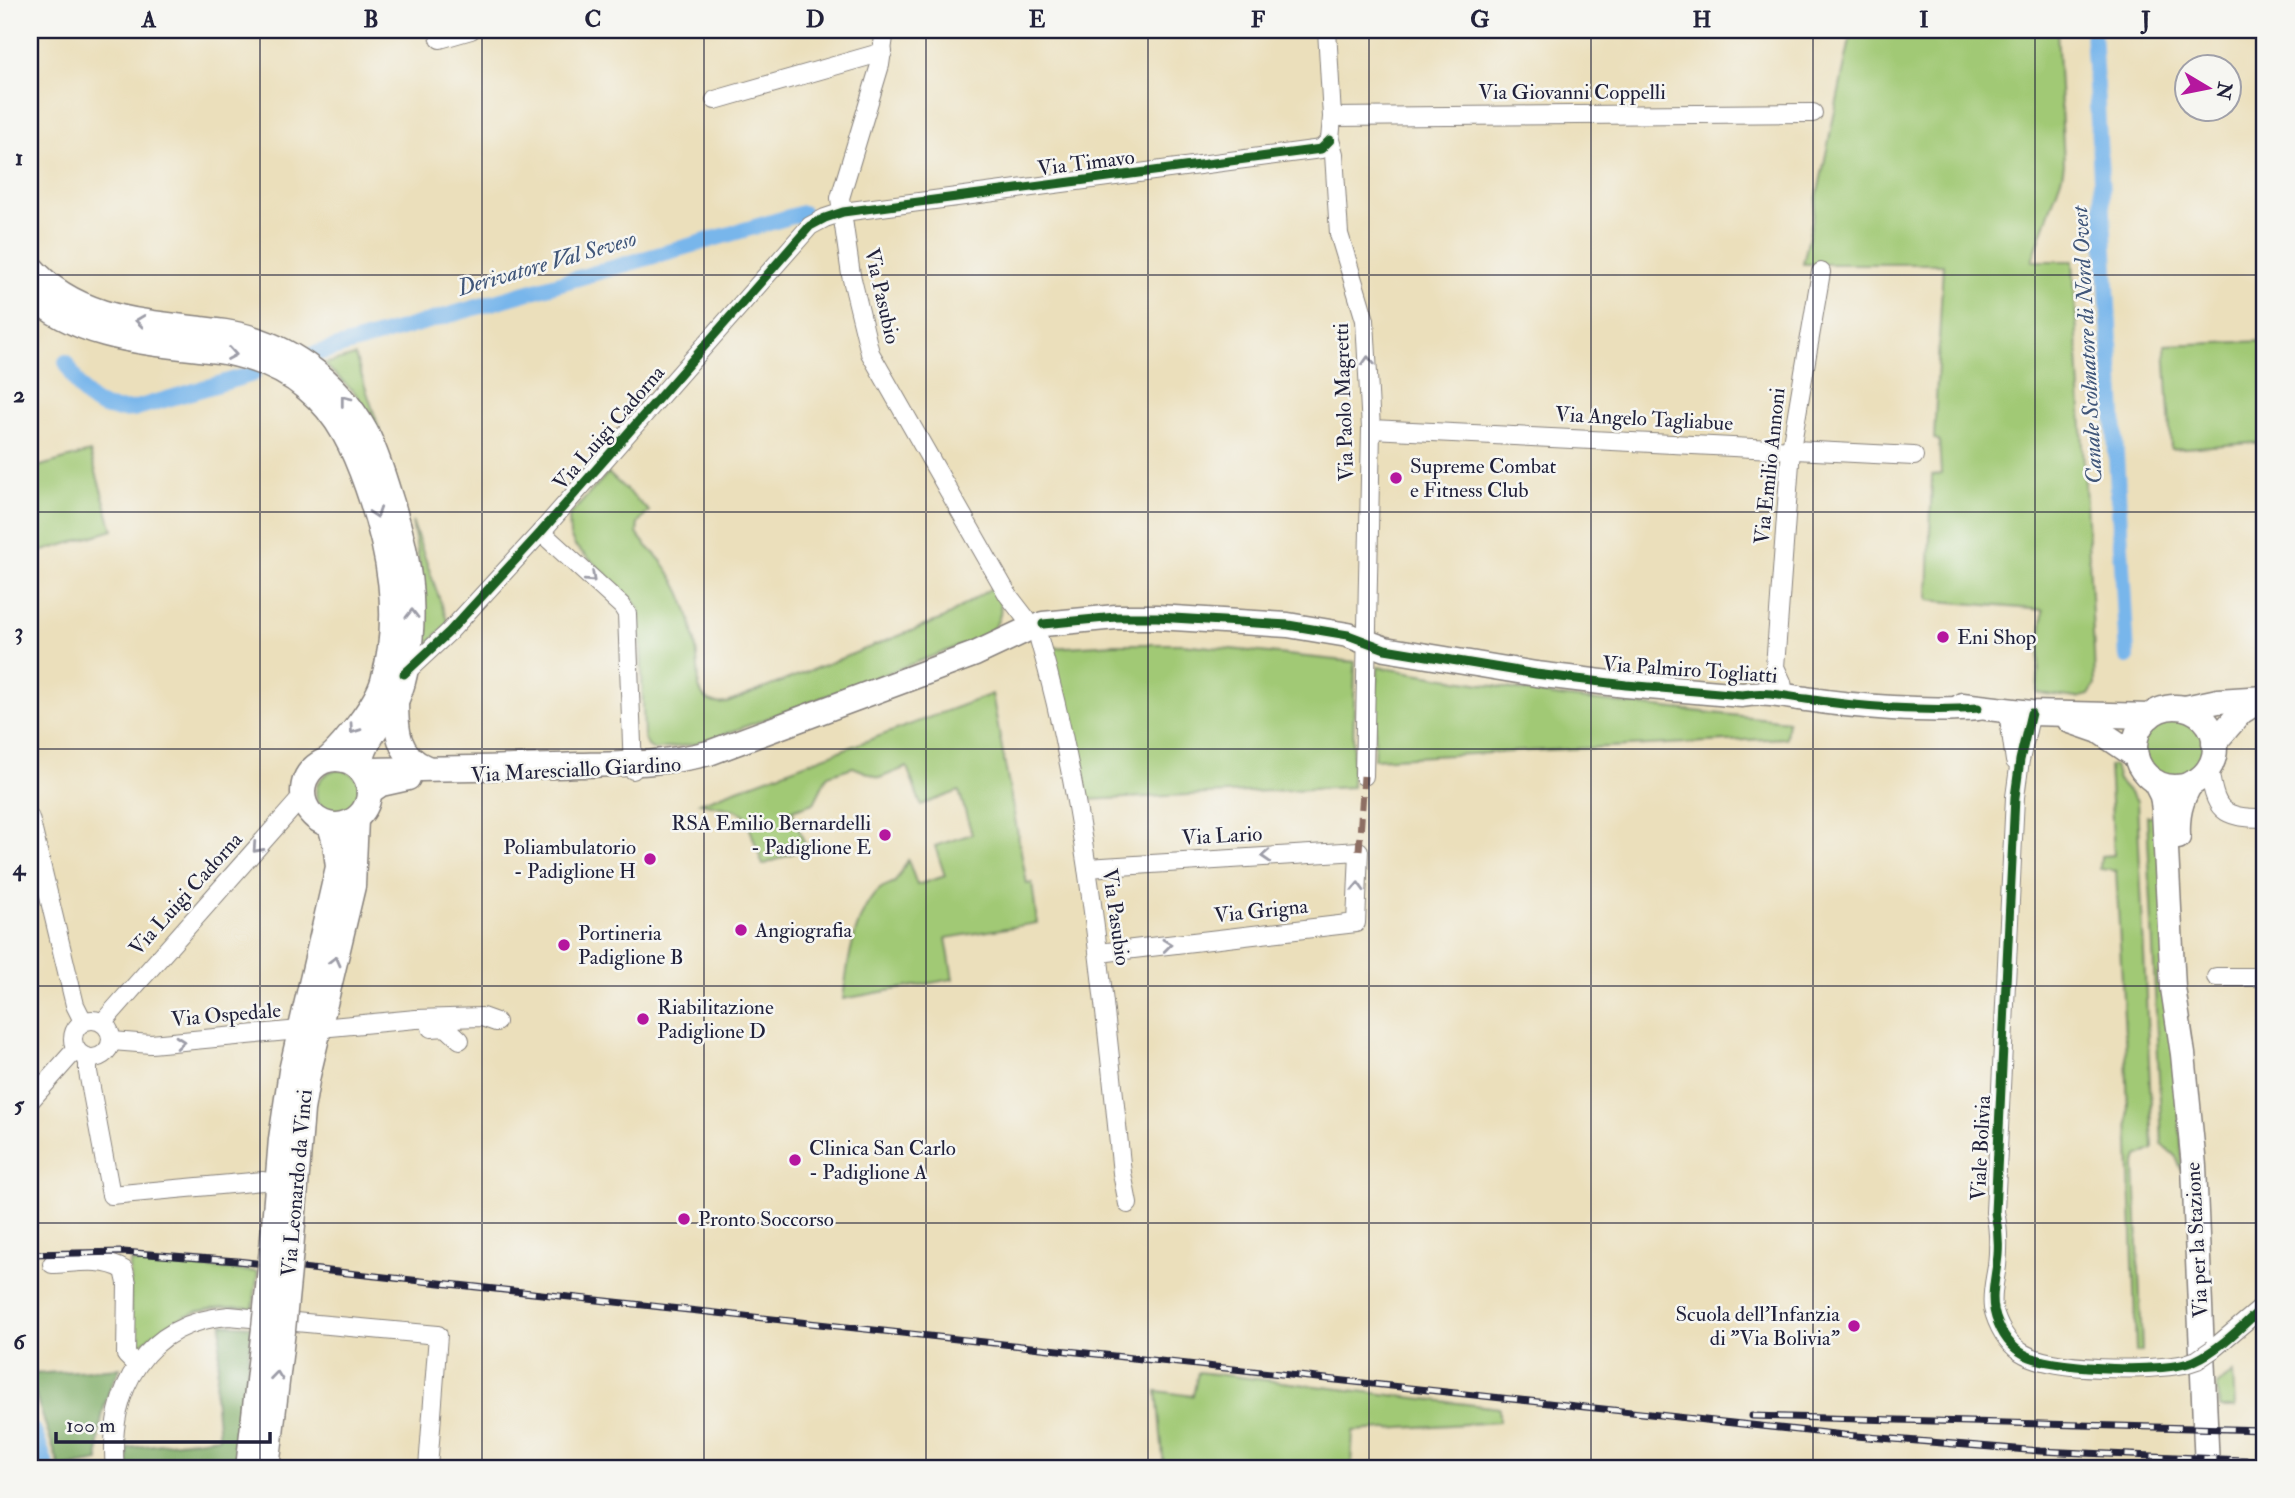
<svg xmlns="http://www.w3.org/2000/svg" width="2295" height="1498" font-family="'IM FELL Double Pica',serif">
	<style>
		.green { fill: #a1c974; stroke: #627658; stroke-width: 2 }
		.forest { fill: #80ad66; stroke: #516850; stroke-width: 2 }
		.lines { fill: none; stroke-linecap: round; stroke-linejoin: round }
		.canal { stroke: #78b6eb; stroke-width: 16 }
		.river { stroke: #78b6eb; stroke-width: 26 }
		.street-casing { stroke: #86807b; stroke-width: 20 }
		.secondary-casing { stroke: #86807b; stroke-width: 27 }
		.street { stroke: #fff; stroke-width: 18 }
		.secondary { stroke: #fff; stroke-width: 24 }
		.rail-casing { stroke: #22223b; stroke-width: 7 }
		.rail { stroke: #f6f6f2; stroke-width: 4.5; stroke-dasharray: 13; stroke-linecap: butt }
		.street-bridge-casing { stroke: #86807b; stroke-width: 20; stroke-linecap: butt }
		.secondary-bridge-casing { stroke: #86807b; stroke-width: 27; stroke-linecap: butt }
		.street-bridge { stroke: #fff; stroke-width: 18 }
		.secondary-bridge { stroke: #fff; stroke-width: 24 }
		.quiet { stroke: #8d6e63; stroke-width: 7; stroke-dasharray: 14 7; stroke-linecap: butt }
		.cycleway-casing { stroke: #f6f6f2; stroke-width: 13 }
		.cycleway { stroke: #1b5e20; stroke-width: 9 }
		.oneway { stroke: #9c9ca7 }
		.grid { fill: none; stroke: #22223b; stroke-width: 2; stroke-opacity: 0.55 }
		.poi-dot { fill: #b5179e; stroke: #f6f6f2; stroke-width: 2.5 }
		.labels { text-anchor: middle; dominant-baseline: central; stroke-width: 5; stroke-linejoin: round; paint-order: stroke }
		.street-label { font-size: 21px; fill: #22223b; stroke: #f6f6f2 }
		.poi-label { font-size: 21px; fill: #22223b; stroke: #f6f6f2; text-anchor: start }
		.water-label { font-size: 23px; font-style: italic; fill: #405679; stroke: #f6f6f2 }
		.neatline { fill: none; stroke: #22223b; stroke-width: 2.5 }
		.grid-label { font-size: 23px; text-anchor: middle; font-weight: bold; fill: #22223b }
	</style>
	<rect width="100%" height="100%" fill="#f6f6f2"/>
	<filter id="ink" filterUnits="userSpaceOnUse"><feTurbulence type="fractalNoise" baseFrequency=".0143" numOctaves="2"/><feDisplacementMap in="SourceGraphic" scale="14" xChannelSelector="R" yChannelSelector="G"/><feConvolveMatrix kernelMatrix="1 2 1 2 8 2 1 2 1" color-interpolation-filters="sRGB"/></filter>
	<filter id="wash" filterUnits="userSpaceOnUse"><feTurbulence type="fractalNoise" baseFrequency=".00686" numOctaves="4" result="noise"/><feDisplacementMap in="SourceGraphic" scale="28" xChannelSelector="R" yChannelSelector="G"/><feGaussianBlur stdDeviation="1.57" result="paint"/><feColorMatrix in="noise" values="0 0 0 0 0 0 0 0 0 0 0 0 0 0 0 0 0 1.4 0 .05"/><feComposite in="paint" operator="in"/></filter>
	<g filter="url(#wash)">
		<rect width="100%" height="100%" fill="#ebdfbb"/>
		<g class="green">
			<polygon points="1852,30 2057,30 2064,164 2062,176 2032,261 2073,261 2094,652 2095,685 2089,695 2077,698 2037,693 2043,610 1928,600 1932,475 1941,474 1939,440 1934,439 1943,264 1803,264"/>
			<polygon points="2265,341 2265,442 2171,449 2165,345"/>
			<polygon points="355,356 380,431 355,393 324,364"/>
			<polygon points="90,452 113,530 30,555 30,469"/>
			<path d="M608,473l41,38 -11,12 -1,10c6,12 20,21 28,33 26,36 33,78 34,121 4,14 14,18 28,16l215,-84 51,-32c13,20 9,39 -12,51l-253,95 -33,11 -41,6 -6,-4 -4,-9 -4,-126 -9,-14 -56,-51 -5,-10 -1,-20z"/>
			<polygon points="412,521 448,623 422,650 420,567"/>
			<polygon points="1114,644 1182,644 1355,662 1352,787 1086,800 1051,648"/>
			<polygon points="1378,667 1561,697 1788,721 1786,738 1374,759"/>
			<path d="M992,694l35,190 5,-1 5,40 -91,15 7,41 -110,20c4,-32 11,-88 37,-110 4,-3 11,-5 15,-7l13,-22 9,25 28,-9 -10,-30 37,-12 -13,-43 -38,14 -14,-38 -27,11 -27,-11 -25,8 -14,28 -22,7 14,38 -43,17 -18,-50 -9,-5 -36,-7z"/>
			<circle cx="2175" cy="748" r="33"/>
			<polygon points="2109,766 2114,766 2118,780 2137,801 2153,1149 2138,1157 2135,1166 2142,1352 2136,1352 2126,1054 2116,871 2100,869 2101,856 2114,855"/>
			<circle cx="339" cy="793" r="23"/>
			<polygon points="2147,816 2160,816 2183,1174 2176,1157 2162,1144"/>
			<path d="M130,1262l128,10 -5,36c-49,-5 -78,7 -115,39l-7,-5z"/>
			<polygon points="1198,1372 1499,1408 1499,1422 1353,1431 1351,1468 1164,1468 1157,1391 1193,1396"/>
			<polygon points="2233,1373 2235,1408 2220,1408 2217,1385"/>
		</g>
		<g class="forest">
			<polygon points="222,1324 252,1326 236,1468 128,1468 128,1448 219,1437 215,1396"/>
			<path d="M120,1368c-16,29 -23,59 -21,93l-39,7 -26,-77 -3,-17z"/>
		</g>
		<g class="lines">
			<g class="canal">
				<polyline points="2093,30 2127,657"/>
				<polyline points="304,357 803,213"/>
				<path d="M66,362c17,33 26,51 67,47l120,-35"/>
			</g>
			<polyline class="river" points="30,1435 42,1468"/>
		</g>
	</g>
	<g filter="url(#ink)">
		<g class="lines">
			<g class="street-casing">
				<g id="street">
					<polyline points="438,30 440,39 471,30"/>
					<polyline points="885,30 880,65 840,198 851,275 870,353 1008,595 1028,621"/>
					<polyline points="1327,30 1332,117 1330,140 1334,154 1339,234 1365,320 1371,429 1364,776"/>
					<polyline points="715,100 883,52"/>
					<polyline points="1332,117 1813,113"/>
					<polyline points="1371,429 1914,456"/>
					<polyline points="541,532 622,606 627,614 633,770"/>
					<path d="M1039,639c50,174 64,356 83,534l6,31"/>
					<polyline points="404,674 449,632 541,532 810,226 825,218 843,212 1321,149 1330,140"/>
					<polyline points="1784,694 1782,682 1775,667 1791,449 1821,272"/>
					<polyline points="2008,711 2015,761"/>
					<path d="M2031,713l-11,47 -5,37 -20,415c4,18 4,35 2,54 -2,14 -6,27 -4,42 4,17 14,35 28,44 31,20 128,19 164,12"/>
					<path d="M2209,767c6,44 12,51 56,51"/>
					<polyline points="30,818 75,1005 83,1021"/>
					<polyline points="1087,868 1359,851 1356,923 1099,953"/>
					<polyline points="2216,977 2265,977"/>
					<circle cx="92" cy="1039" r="19"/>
					<polyline points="103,1022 302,797"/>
					<polyline points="431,1028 446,1027 460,1040"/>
					<polyline points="112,1041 151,1044 416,1019 482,1017 496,1022"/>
					<polyline points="88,1058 88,1072 111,1195 263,1181"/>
					<polyline points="30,1101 76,1049"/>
					<path d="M52,1264c24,-1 51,-7 72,6l3,13 -1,72 10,10"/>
					<polyline points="2213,1349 2265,1305"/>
					<path d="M115,1468c-8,-78 31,-146 114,-152l209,19 -10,133"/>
				</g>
			</g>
			<g class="secondary-casing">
				<g id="secondary">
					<path d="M30,266c49,58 126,56 195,66 60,9 112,47 141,100 11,21 17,43 24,65 18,55 28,109 17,166 -2,12 -5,25 -10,36 -6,13 -17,23 -24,35 -7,11 -11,22 -14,34"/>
					<path d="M30,294c52,49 128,49 195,58 29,6 59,17 82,37 32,26 47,61 60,98 22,63 35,129 16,194 -6,22 -38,63 -55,78"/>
					<path d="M1043,624l73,-7h41l131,8 60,10 37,14 151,25 90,11 116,10c24,-4 40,1 64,4 51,8 121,13 172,9"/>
					<path d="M396,700c0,30 1,56 31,68"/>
					<polyline points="1962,705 2031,713 2150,716"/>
					<circle cx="2175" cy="747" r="40"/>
					<polyline points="2185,708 2218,701 2265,698"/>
					<polyline points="2070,721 2099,731 2136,756"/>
					<polyline points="2214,743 2241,712 2262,699"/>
					<circle cx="336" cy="792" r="33"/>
					<path d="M359,768l16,2c68,-2 137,-2 205,-5 44,-1 86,-1 129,-12l266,-99 49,-23"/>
					<polyline points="2155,782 2162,796 2164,810 2173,988 2183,1054 2194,1166 2207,1468"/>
					<polyline points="369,792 381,784 408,778"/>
					<path d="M2178,837c-1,-21 2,-36 13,-54"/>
					<polyline points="272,1248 281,1139 291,1071 338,867 335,843 330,825"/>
					<polyline points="291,1250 302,1110 308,1075 353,886 356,819"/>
					<polyline points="248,1468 264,1328"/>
					<polyline points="267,1468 283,1330"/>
				</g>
			</g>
			<use href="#street" class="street"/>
			<use href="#secondary" class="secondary"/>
			<g class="rail-casing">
				<g id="rail">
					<polyline points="30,1254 123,1252 237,1261 1844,1435 2040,1451 2265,1461"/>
					<polyline points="1752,1416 2265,1430"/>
				</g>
			</g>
			<use href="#rail" class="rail"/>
			<g class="street-bridge-casing">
				<polyline id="street-bridge" points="2185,1364 2197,1360 2213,1349"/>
			</g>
			<g class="secondary-bridge-casing">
				<g id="secondary-bridge">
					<polyline points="264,1328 272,1248"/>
					<polyline points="283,1330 291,1250"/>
				</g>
			</g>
			<use href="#street-bridge" class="street-bridge"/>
			<use href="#secondary-bridge" class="secondary-bridge"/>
			<polyline class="quiet" points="1359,851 1364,776"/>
			<g class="cycleway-casing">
				<g id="cycleway">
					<path d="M1043,624l73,-7h41l131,8 60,10 37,14 151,25 90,11 116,10c24,-4 40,1 64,4 51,8 121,13 172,9"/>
					<polyline points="404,674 449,632 541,532 810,226 825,218 843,212 1321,149 1330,140"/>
					<path d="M2031,713l-11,47 -5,37 -20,415c3,15 4,28 3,43 -2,23 -10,45 0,68 6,15 17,28 32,34 31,12 135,17 164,4 27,-12 50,-37 71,-56"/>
				</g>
			</g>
			<use href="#cycleway" class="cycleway"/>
		</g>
		<defs><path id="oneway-chevron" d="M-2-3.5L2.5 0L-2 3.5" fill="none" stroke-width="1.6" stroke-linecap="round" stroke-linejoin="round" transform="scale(1.75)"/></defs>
		<g class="oneway">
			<use href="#oneway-chevron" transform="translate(140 321) rotate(-173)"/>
			<use href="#oneway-chevron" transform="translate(232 354) rotate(10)"/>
			<use href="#oneway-chevron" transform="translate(1368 361) rotate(-93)"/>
			<use href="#oneway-chevron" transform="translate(345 400) rotate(-128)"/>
			<use href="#oneway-chevron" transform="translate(376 513) rotate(72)"/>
			<use href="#oneway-chevron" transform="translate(591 578) rotate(43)"/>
			<use href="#oneway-chevron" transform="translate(412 614) rotate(-90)"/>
			<use href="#oneway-chevron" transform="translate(354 729) rotate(125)"/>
			<use href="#oneway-chevron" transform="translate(257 848) rotate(132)"/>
			<use href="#oneway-chevron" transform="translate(1266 856) rotate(177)"/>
			<use href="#oneway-chevron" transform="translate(1358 887) rotate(-88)"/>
			<use href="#oneway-chevron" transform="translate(1167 945) rotate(-6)"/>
			<use href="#oneway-chevron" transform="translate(335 961) rotate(-76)"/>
			<use href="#oneway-chevron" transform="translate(180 1042) rotate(-5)"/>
			<use href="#oneway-chevron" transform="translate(277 1376) rotate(-84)"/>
		</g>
	</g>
	<path class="grid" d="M260,30v1438M482,30v1438M704,30v1438M926,30v1438M1148,30v1438M1369,30v1438M1591,30v1438M1813,30v1438M2035,30v1438M30,275h2235M30,512h2235M30,749h2235M30,986h2235M30,1223h2235"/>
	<g class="poi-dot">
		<circle cx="1396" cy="478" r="7"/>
		<circle cx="1943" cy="637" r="7"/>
		<circle cx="885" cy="835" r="7"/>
		<circle cx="650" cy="859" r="7"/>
		<circle cx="741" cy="930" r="7"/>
		<circle cx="564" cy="945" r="7"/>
		<circle cx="643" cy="1019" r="7"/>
		<circle cx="795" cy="1160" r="7"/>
		<circle cx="684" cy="1219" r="7"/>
		<circle cx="1854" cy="1326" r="7"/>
	</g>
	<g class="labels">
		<g class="street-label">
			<text x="1572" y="92">Via Giovanni Coppelli</text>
			<text transform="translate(1086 163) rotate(-7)">Via Timavo</text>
			<text transform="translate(882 296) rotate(77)">Via Pasubio</text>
			<text transform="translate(1344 402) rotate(-92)">Via Paolo Magretti</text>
			<text transform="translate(1644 419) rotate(3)">Via Angelo Tagliabue</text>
			<text transform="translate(609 428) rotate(-49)">Via Luigi Cadorna</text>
			<text transform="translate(1770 466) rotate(-84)">Via Emilio Annoni</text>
			<text transform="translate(1690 670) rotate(4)">Via Palmiro Togliatti</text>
			<text transform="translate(576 770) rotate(-3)">Via Maresciallo Giardino</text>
			<text transform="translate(1222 836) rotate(-3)">Via Lario</text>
			<text transform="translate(186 894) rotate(-48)">Via Luigi Cadorna</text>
			<text transform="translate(1261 911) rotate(-6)">Via Grigna</text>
			<text transform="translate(1116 917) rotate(82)">Via Pasubio</text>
			<text transform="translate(226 1015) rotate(-5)">Via Ospedale</text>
			<text transform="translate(1981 1148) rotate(-87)">Viale Bolivia</text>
			<text transform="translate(297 1183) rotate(-85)">Via Leonardo da Vinci</text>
			<text transform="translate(2197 1240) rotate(-93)">Via per la Stazione</text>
		</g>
		<g class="poi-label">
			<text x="1410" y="466">Supreme Combat<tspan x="1410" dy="24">e Fitness Club</tspan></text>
			<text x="1957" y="637">Eni Shop</text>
			<text x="871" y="823" text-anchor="end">RSA Emilio Bernardelli<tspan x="871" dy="24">- Padiglione E</tspan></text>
			<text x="636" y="847" text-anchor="end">Poliambulatorio<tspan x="636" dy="24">- Padiglione H</tspan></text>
			<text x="755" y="930">Angiografia</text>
			<text x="578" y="933">Portineria<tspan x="578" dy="24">Padiglione B</tspan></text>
			<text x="657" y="1007">Riabilitazione<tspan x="657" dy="24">Padiglione D</tspan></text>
			<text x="809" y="1148">Clinica San Carlo<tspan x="809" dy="24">- Padiglione A</tspan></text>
			<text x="698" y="1219">Pronto Soccorso</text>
			<text x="1840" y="1314" text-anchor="end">Scuola dell'Infanzia<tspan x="1840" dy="24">di "Via Bolivia"</tspan></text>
		</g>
		<g class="water-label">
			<text transform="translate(547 263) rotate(-16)">Derivatore Val Seveso</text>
			<text transform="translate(2087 345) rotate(-93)">Canale Scolmatore di Nord Ovest</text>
		</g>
	</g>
	<rect width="2295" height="1498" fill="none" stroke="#f6f6f2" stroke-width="77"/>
	<g transform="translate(2208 88) rotate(100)"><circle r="33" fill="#f6f6f2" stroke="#a1a1a9" stroke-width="2"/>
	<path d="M0-5L12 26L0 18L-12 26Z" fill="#b5179e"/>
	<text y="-10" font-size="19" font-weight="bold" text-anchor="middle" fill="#22223b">N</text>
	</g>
	<path d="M56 1432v10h214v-10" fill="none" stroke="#22223b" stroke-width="3.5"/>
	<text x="66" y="1432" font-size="21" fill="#22223b" stroke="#f6f6f2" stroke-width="5" paint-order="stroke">100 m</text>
	<rect x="38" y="38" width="2218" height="1422" class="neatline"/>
	<g class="grid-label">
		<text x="149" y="27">A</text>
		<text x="371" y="27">B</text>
		<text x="593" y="27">C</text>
		<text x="815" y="27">D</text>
		<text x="1037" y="27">E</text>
		<text x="1258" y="27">F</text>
		<text x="1480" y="27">G</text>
		<text x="1702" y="27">H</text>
		<text x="1924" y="27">I</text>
		<text x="2146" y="27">J</text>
		<text x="19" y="165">1</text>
		<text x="19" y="402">2</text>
		<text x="19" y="639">3</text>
		<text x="19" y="875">4</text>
		<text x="19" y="1112">5</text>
		<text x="19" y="1349">6</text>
	</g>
</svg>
